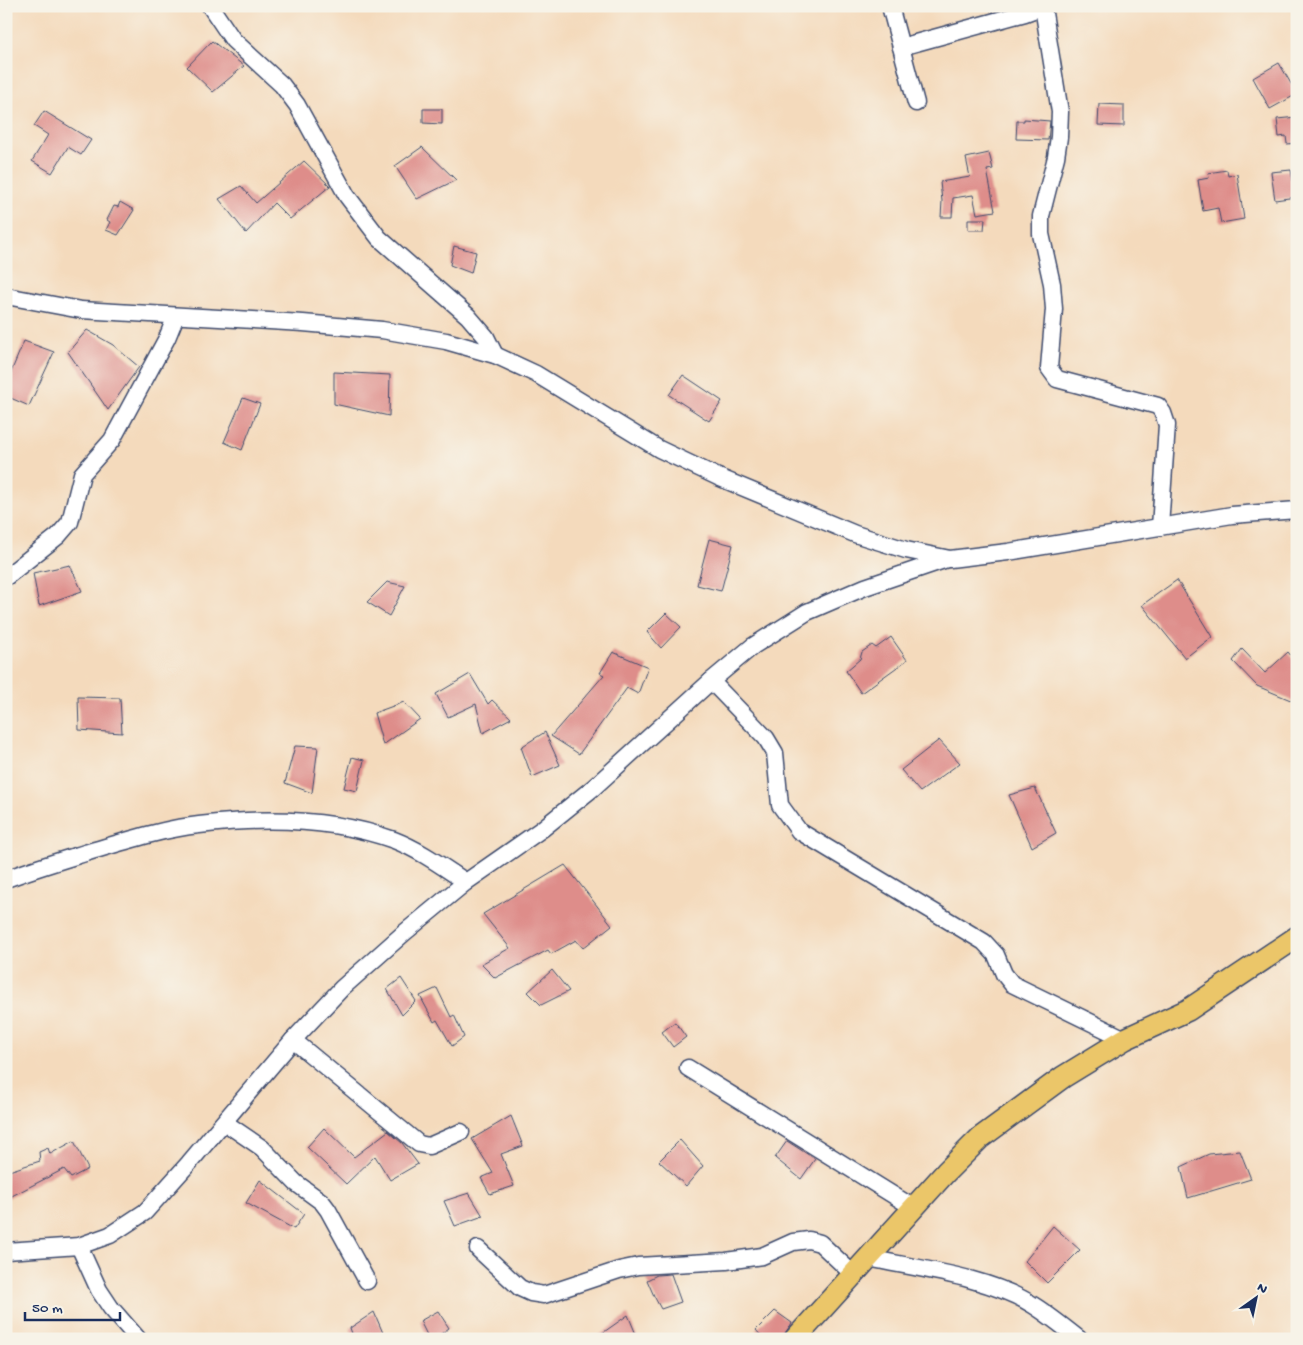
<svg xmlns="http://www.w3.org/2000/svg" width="1303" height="1345" font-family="'Gochi Hand',sans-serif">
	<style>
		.building { fill: #de8d8a }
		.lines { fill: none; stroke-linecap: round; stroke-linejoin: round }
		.minor-casing { stroke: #3c496c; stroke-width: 19 }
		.major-casing { stroke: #3c496c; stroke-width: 24 }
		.minor { stroke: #fff; stroke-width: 16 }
		.major { stroke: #ebc669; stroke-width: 21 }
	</style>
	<rect width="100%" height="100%" fill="#f7f3e8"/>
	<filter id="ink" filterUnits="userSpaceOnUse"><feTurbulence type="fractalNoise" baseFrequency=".02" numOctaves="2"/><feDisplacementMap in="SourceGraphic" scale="10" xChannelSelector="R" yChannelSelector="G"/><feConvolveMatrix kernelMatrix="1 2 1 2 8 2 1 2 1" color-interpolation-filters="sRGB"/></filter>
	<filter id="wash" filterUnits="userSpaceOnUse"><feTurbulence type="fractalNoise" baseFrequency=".0096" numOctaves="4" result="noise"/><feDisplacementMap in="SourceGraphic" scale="20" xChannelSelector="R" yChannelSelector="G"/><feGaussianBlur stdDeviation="1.12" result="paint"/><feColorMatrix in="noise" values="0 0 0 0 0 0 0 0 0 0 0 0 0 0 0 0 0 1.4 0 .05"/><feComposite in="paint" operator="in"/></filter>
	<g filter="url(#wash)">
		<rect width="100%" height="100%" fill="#f4dabc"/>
		<g id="blocks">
			<g class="building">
				<polygon points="212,41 244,66 213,92 187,67"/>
				<polygon points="1279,63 1297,94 1270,109 1253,78"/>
				<polygon points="1099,104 1124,105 1124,126 1098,125"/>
				<polygon points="423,109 442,109 442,124 423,123"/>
				<polygon points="44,111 91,140 81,155 68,147 52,173 32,161 48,135 34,126"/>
				<polygon points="1297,117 1297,143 1287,144 1286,136 1279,137 1277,119"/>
				<polygon points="1024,119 1050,121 1048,140 1016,139 1017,121 1024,121"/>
				<polygon points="422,147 456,180 417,199 395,166"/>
				<polygon points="989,153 993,169 987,170 995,211 977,214 973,195 953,198 952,217 941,217 942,201 940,182 970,177 966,158"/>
				<polygon points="304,161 330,186 290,219 274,203 246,233 219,199 241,186 256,203"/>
				<polygon points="1227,170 1228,176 1237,174 1244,219 1221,223 1218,208 1203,211 1198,180 1209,178 1208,173"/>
				<polygon points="1291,170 1296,197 1275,200 1271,172"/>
				<polygon points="120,202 134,210 118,235 106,230 110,222 107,220 114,206 118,207"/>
				<polygon points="968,219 985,219 984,230 968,230"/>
				<polygon points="454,246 476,252 471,273 450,265"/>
				<polygon points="87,330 113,345 139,367 108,410 68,352"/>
				<polygon points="24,341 54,352 29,406 6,396 6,384"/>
				<polygon points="334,372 390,375 389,416 334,404"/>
				<polygon points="683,375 722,401 709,421 669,395"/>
				<polygon points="243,398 260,404 242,450 224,442"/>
				<polygon points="709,539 733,545 721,591 697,585"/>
				<polygon points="70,565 82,591 39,606 33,573"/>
				<polygon points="1177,580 1212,637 1185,658 1142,605"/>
				<polygon points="387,582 405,586 389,616 367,602"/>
				<polygon points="666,613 681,627 661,648 647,632"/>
				<polygon points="891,637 907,660 861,693 846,671 860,659 862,652 872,645 876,648"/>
				<polygon points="1242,649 1265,673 1288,652 1297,663 1297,696 1293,701 1257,686 1233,661"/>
				<polygon points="613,652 648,667 638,694 627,688 579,754 551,736 604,675 600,673"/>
				<polygon points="470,674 488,704 492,700 511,718 483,733 476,704 448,717 436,694"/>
				<polygon points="78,697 120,698 122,733 79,730"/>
				<polygon points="404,702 420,719 383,745 374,713"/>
				<polygon points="545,732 560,765 532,777 521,747"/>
				<polygon points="939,740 960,763 920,792 901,770"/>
				<polygon points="295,746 318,747 312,793 285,783"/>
				<polygon points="352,757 364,760 357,791 344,788"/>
				<polygon points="1035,788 1056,833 1032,847 1009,795"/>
				<polygon points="565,865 612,925 583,948 576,940 551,954 548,950 495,978 481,964 510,948 483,914"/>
				<polygon points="552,970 569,991 541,1005 528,992"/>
				<polygon points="401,978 416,1001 402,1015 387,989"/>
				<polygon points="437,988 451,1017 454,1015 464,1037 452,1046 437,1020 434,1022 420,996"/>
				<polygon points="675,1022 686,1037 673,1047 662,1032"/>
				<polygon points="511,1116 523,1146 501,1154 514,1186 490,1194 481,1178 493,1173 472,1139"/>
				<polygon points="324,1128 354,1157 388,1131 402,1143 418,1164 390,1180 375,1156 346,1184 307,1147"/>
				<polygon points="680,1140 703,1166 686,1186 659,1161"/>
				<polygon points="74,1141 88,1169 71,1178 64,1169 6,1199 6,1172 40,1161 39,1152 48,1148 50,1154"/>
				<polygon points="787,1141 815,1159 801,1179 775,1158"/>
				<polygon points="1240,1151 1251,1179 1188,1198 1181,1167 1209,1154"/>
				<polygon points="260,1180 304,1214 294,1229 246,1203"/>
				<polygon points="469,1193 483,1216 455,1226 444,1201"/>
				<polygon points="1053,1226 1080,1250 1047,1283 1025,1261"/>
				<polygon points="671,1274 681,1302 661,1309 654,1296 647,1280 657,1275"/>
				<polygon points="438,1311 449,1328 434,1339 429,1339 420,1321"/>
				<polygon points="775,1311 792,1323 781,1339 764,1339 756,1330"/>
				<polygon points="374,1312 383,1333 376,1339 354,1339 350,1328"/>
				<polygon points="628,1315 638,1339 594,1339"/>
			</g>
		</g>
	</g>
	<g filter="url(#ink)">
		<use href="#blocks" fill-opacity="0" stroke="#3c496c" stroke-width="1"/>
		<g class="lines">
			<g class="minor-casing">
				<g id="minor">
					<polyline points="210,6 233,40 282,85 297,105 347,196 379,238 468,316 486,337 495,355"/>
					<polyline points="890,6 916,103"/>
					<polyline points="1043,7 1060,112 1059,137 1056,157 1041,216 1041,234 1052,284 1054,309 1049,368 1057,379 1158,406 1163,413 1167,425 1160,527"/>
					<polyline points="901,47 1025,13 1044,6"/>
					<polyline points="6,296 81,310 303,323 382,330 446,341 495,355 536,374 659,449 718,477 855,534 906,550 950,559 1008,552 1232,515 1297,510"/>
					<polyline points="6,577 58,536 70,522 82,474 112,440 167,338 176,316"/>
					<polyline points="711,681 766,738 775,753 780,805 799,831 984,942 996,955 1004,974 1012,984 1125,1039"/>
					<path d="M6,879c26,-10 53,-18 79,-26 38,-11 76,-24 114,-28 65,-8 134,-7 195,15 26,10 49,27 72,42"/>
					<polyline points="293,1040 419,1144 429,1146 461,1132"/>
					<polyline points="688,1068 914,1208"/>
					<polyline points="224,1122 262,1148 296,1183 322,1202 328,1210 367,1281"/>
					<polyline points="79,1246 99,1290 111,1308 138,1339"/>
					<polyline points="478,1249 520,1288 531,1293 544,1295 619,1270 638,1266 726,1261 762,1256 793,1242 809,1240 820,1243 854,1275"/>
					<polyline points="6,1251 79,1246 110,1235 145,1212 189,1163 293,1040 342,988 404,933 466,882 542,829 593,788 711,681 753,646 807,612 865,587 947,559"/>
					<path d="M868,1258c51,11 121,19 165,47 16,10 31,22 46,34"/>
				</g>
			</g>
			<g class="major-casing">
				<polyline id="major" points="795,1339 946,1172 980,1138 1063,1077 1125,1039 1188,1010 1297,937"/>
			</g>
			<use href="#minor" class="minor"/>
			<use href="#major" class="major"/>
		</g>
	</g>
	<rect width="1303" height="1345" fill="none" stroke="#f7f3e8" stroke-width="25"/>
	<g transform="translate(1256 1298) rotate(33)" stroke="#f7f3e8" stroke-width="4" paint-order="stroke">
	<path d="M0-4L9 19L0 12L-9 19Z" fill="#1b2f5e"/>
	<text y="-8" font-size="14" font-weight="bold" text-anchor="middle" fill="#1b2f5e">N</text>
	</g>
	<path d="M25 1312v8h95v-8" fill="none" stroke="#1b2f5e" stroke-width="2.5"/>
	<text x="32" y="1312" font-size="15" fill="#1b2f5e" stroke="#f7f3e8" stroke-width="4" paint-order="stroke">50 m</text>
</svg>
